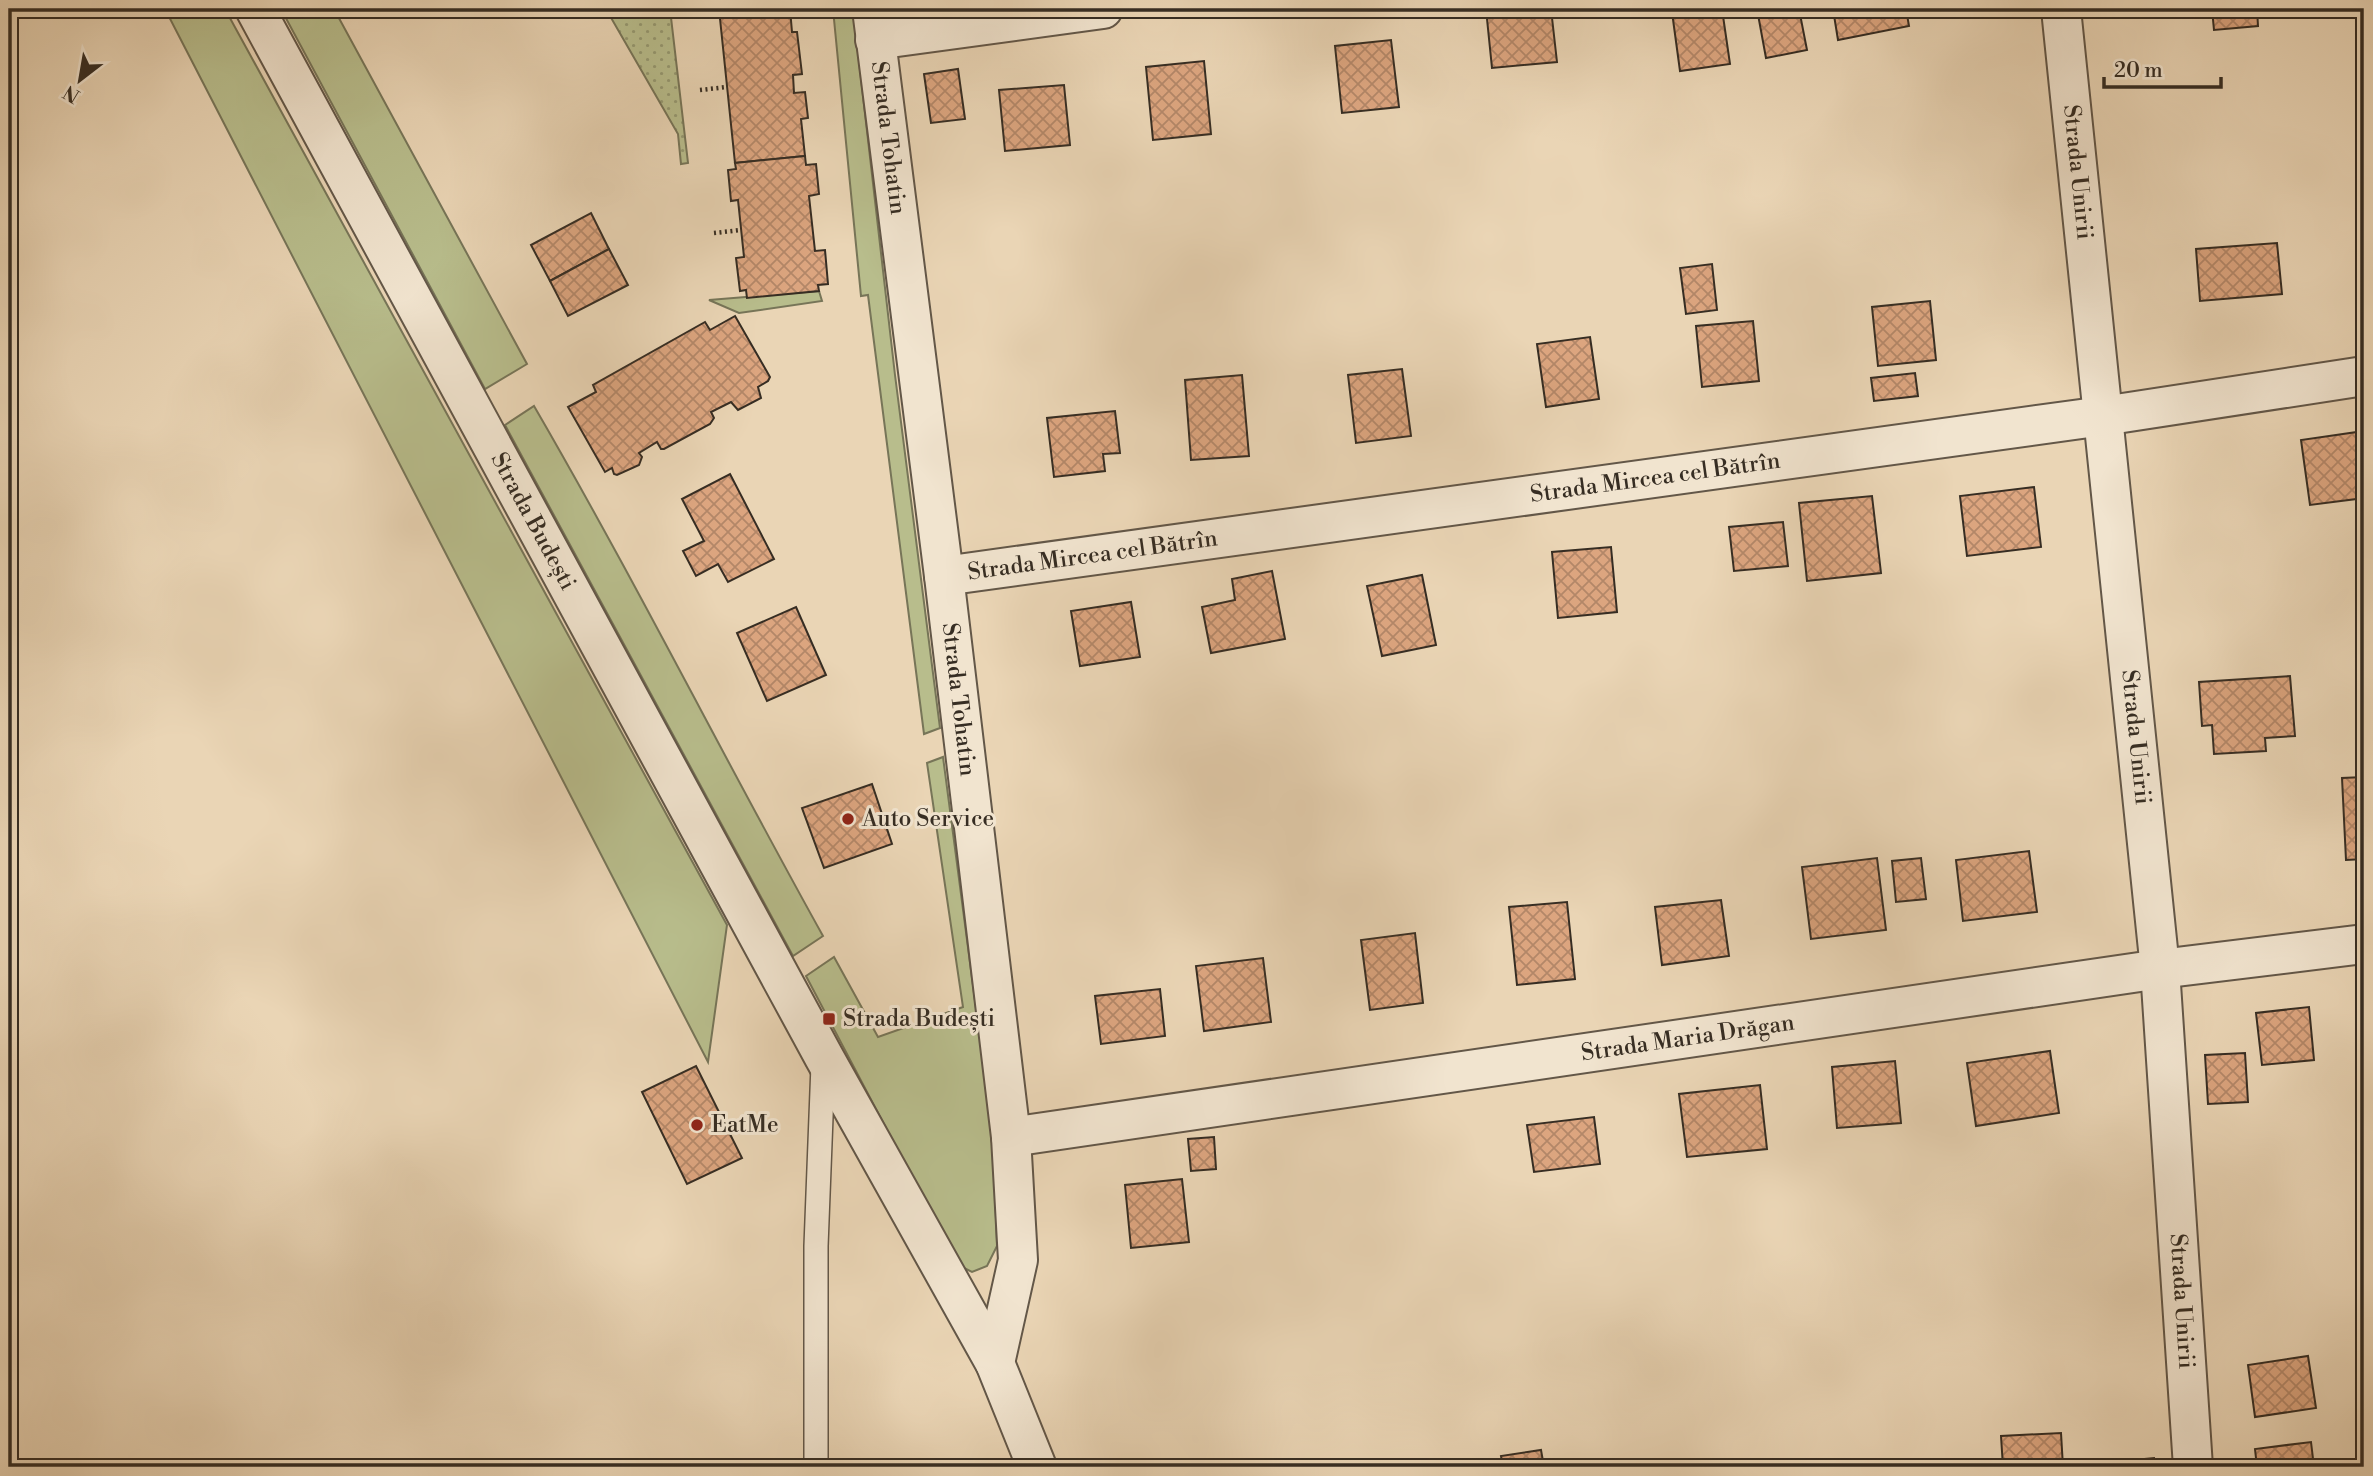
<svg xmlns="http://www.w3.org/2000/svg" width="2373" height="1476" font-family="'Libre Bodoni',serif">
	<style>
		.green { fill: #b8bd8c; stroke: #777558; stroke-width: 2 }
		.garden { fill: url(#garden-dots); stroke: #777558; stroke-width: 2 }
		.building { fill: url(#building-cross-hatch); stroke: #362d23; stroke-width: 2 }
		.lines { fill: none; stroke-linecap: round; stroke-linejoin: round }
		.service-casing { stroke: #635748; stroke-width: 26 }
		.minor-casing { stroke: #635748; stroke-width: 42 }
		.tertiary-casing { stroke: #635748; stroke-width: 42 }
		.path { stroke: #362d23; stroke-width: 4.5; stroke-dasharray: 2 3.5; stroke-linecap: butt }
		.service { stroke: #f1e4cf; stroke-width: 23 }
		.minor { stroke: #f1e4cf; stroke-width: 38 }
		.tertiary { stroke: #f1e4cf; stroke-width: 38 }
		.poi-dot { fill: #8f2418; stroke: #f1e4cf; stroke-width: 2.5 }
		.labels { text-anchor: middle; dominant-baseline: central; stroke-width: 6; stroke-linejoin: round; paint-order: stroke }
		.street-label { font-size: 23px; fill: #362d23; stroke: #f1e4cf }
		.poi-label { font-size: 23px; fill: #362d23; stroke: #f1e4cf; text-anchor: start }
	</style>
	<defs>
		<pattern id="garden-dots" width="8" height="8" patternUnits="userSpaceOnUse" patternTransform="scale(1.75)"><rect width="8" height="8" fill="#b8bd8c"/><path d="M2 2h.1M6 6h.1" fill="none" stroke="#969a72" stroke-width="1.8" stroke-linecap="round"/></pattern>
		<pattern id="building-cross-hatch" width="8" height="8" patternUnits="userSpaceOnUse" patternTransform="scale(1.75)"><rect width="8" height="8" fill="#dca57f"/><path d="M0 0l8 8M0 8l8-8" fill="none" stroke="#b38768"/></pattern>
	</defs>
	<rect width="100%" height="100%" fill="#ead5b5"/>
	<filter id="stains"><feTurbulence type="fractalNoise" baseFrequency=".00286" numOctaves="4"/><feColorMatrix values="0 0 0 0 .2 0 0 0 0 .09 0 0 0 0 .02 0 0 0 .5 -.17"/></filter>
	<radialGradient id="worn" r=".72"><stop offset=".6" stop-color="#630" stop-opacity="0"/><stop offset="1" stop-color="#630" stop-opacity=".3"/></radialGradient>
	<g class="green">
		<polygon points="165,9 225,9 727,925 708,1062"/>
		<polygon points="281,9 334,9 527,364 485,389"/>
		<polygon points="833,9 853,9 895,375 940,728 924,734 868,295 861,296"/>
		<polygon points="819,291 822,301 739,313 709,300"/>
		<path d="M534,406c101,174 191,354 289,530l-30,20 -288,-531z"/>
		<polygon points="943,757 993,1138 997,1246 987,1266 972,1272 958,1265 806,976 834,957 878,1037 963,1007 927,763"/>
	</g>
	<polygon class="garden" points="606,9 670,9 688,163 681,164 678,134"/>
	<g class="building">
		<polygon points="719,9 790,9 792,32 797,32 802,74 793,75 794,93 805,92 808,118 801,119 805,156 735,163"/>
		<polygon points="1486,9 1551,9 1557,62 1492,68"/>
		<polygon points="1697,9 1722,9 1730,64 1680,71 1672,12"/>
		<polygon points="1757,9 1799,9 1807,50 1766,58"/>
		<polygon points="1833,9 1906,9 1909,26 1838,40"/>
		<polygon points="2212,9 2257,9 2258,26 2214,30"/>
		<polygon points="1391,40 1399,107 1342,113 1335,46"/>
		<polygon points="1204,61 1211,134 1153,140 1146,67"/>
		<polygon points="958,69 965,119 931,123 924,74"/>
		<polygon points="1064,85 1070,145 1005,151 999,90"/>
		<polygon points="805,156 806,165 816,164 819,194 809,196 815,251 825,250 828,284 818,285 819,291 747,298 746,290 740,291 736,258 744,257 738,200 731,201 728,170 736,169 735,163"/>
		<polygon points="591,213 609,249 550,281 531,245"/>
		<polygon points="2364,215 2364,284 2358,216"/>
		<polygon points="2277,243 2282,294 2200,301 2196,249"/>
		<polygon points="609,249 628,285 568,316 550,281"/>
		<polygon points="1712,264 1717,310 1686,314 1680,268"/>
		<polygon points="1930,301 1936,360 1878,366 1872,307"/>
		<polygon points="735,316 770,377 768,381 758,387 761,398 738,410 731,402 711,412 714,418 710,424 664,449 661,449 657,442 639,453 642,457 639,465 617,475 614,474 612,468 605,472 568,407 596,392 593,385 705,322 710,330"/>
		<polygon points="1753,321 1759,381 1702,387 1696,326"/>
		<polygon points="1590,337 1599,399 1546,407 1537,344"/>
		<polygon points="1402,369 1411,436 1356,443 1348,375"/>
		<polygon points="1915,373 1918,396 1874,401 1871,378"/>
		<polygon points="1242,375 1249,456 1191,460 1185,380"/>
		<polygon points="1115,411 1120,453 1103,454 1105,471 1054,477 1047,418"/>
		<polygon points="2364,431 2364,498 2310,505 2301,440"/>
		<polygon points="730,474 774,559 728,582 718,564 696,576 683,551 704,541 682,499"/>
		<polygon points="2034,487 2041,547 1967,556 1960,496"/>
		<polygon points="1872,496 1881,573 1807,581 1799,503"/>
		<polygon points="1783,522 1788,566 1734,571 1729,527"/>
		<polygon points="1611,547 1617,612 1558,618 1552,552"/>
		<polygon points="1272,571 1285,639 1211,653 1202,607 1235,600 1232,579"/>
		<polygon points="1422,575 1436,645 1382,656 1367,586"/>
		<polygon points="1131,602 1140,657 1080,666 1071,611"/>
		<polygon points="796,607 826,675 767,701 737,633"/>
		<polygon points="2290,676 2295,736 2265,738 2266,751 2214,754 2212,725 2202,726 2199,682"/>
		<polygon points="2364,777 2364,859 2346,860 2342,778"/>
		<polygon points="872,784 892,844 824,868 802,808"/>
		<polygon points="2029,851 2037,912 1963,921 1956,860"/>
		<polygon points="1877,858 1886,930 1811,939 1802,867"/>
		<polygon points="1921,858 1926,899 1896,902 1892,861"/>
		<polygon points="1721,900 1729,956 1662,965 1655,907"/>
		<polygon points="1567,902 1575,979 1517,985 1509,907"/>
		<polygon points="1415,933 1423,1003 1370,1010 1361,940"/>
		<polygon points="1263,958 1271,1022 1204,1031 1196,966"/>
		<polygon points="1160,989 1165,1036 1101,1044 1095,996"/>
		<polygon points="2309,1007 2314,1060 2262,1065 2256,1013"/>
		<polygon points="2050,1051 2059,1113 1976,1126 1967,1063"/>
		<polygon points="2245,1053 2248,1102 2208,1104 2205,1055"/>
		<polygon points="1895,1061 1901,1123 1837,1128 1832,1067"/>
		<polygon points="696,1066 742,1158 687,1184 642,1092"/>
		<polygon points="1760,1085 1767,1149 1687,1157 1679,1094"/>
		<polygon points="1594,1117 1600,1164 1534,1172 1527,1125"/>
		<polygon points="1214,1137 1216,1169 1191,1171 1188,1139"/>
		<polygon points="1182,1179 1189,1242 1131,1248 1125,1185"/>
		<polygon points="2308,1356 2316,1408 2255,1417 2248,1365"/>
		<polygon points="2061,1433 2063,1467 2003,1467 2001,1436"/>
		<polygon points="2311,1442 2314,1467 2257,1467 2255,1449"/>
		<polygon points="1541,1450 1544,1467 1503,1467 1501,1456"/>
		<polygon points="2154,1458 2155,1467 2113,1467 2113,1462"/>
		<polygon points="1892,1462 1892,1467 1842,1467"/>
	</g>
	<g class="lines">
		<g class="service-casing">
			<polyline id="service" points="816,1467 816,1246 823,1065"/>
		</g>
		<g class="minor-casing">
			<g id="minor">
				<path id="s1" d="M872,9l72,567 67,561 7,123 -23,103"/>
				<path id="s2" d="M2061,9l99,960 33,498"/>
				<polyline points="875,40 1103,9"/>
				<path id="s3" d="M944,576l1159,-160 261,-40"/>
				<path id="s4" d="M1011,1137l1149,-168 204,-25"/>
			</g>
		</g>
		<g class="tertiary-casing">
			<g id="tertiary">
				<path id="s5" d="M255,9l569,1048 171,306 42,104"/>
			</g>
		</g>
		<g class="path">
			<polyline points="700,90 727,87"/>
			<polyline points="714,233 741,230"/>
		</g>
		<use href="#service" class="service"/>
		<use href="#minor" class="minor"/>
		<use href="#tertiary" class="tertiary"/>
	</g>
	<g class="poi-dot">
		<circle cx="848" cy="819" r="7"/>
		<rect x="822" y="1012" width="14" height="14" rx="3.5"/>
		<circle cx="697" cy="1125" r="7"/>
	</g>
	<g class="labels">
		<g class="street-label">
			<text stroke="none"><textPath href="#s1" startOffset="130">Strada Tohatin</textPath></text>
			<text stroke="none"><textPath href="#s2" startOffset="164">Strada Unirii</textPath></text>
			<text stroke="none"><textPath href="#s3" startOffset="718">Strada Mircea cel Bătrîn</textPath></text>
			<text stroke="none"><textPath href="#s5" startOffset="583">Strada Budești</textPath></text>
			<text stroke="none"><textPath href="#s3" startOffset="150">Strada Mircea cel Bătrîn</textPath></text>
			<text stroke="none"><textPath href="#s1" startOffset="696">Strada Tohatin</textPath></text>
			<text stroke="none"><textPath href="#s2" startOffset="732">Strada Unirii</textPath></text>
			<text stroke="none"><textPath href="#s4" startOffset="684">Strada Maria Drăgan</textPath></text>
			<text stroke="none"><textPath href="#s2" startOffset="1298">Strada Unirii</textPath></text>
		</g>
		<g class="poi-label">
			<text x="862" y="819">Auto Service</text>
			<text x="843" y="1019">Strada Budești</text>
			<text x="711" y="1125">EatMe</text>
		</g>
	</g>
	<rect width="2373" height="1476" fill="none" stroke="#ead5b5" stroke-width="35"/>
	<rect x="10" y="10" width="2352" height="1455" fill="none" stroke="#362d23" stroke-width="3.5"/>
	<rect x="18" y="18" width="2338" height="1441" fill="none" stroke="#362d23" stroke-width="2"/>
	<g transform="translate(80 80) rotate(211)" stroke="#f1e4cf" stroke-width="5" paint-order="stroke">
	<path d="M0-5L12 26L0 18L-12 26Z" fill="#362d23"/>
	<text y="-10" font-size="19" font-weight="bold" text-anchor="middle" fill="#362d23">N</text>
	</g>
	<path d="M2104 77v10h117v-10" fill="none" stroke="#362d23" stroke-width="3.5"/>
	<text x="2114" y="77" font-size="21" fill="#362d23" stroke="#f1e4cf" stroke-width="5" paint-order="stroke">20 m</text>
	<rect width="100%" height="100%" filter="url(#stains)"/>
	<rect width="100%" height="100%" fill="url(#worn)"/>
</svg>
